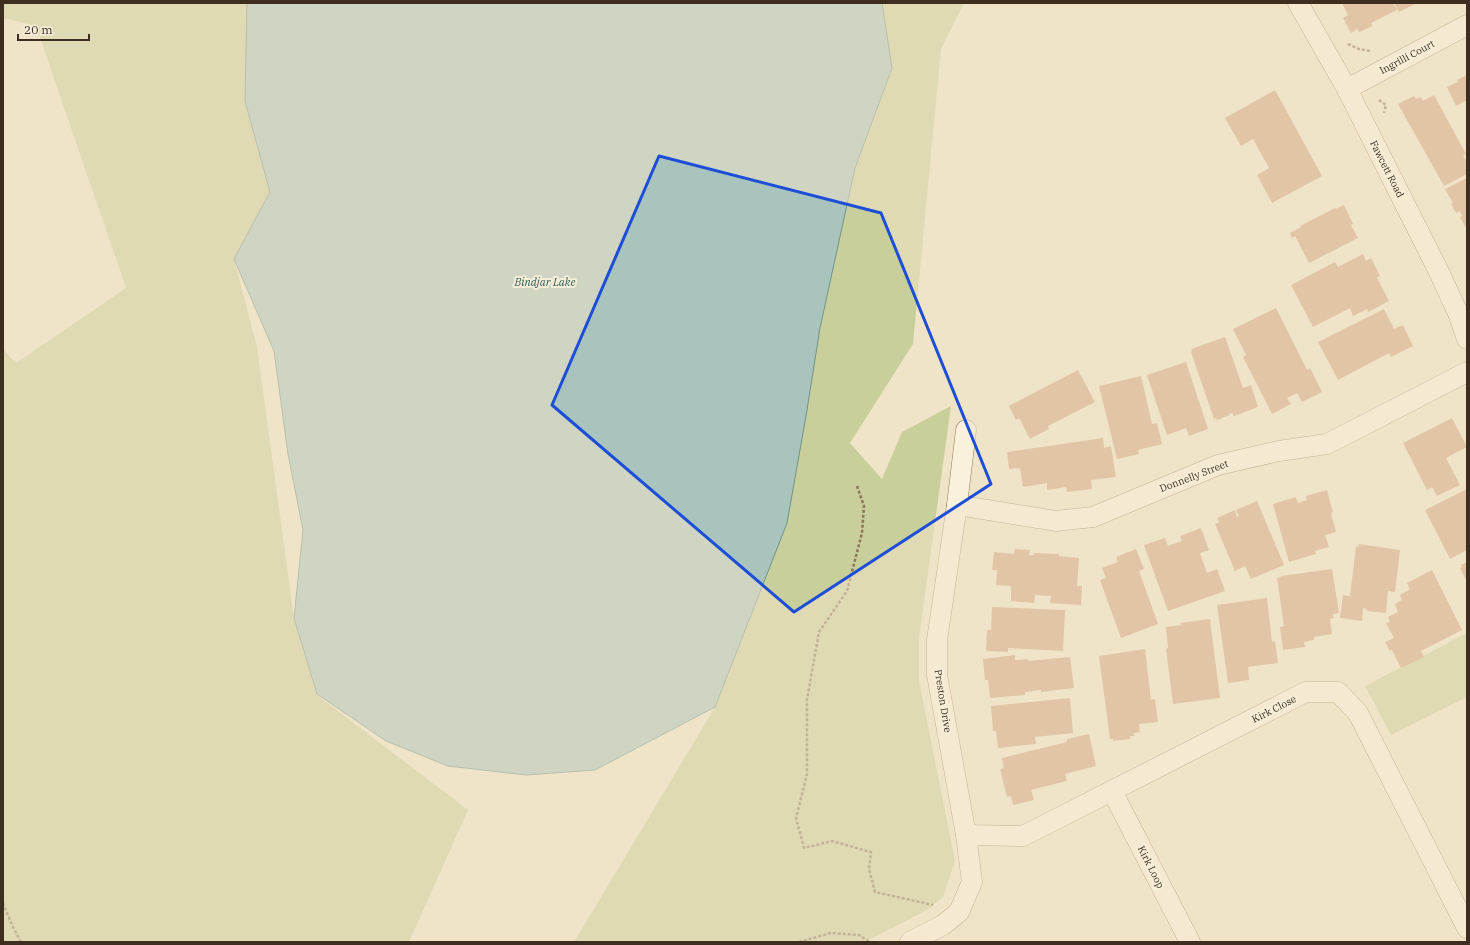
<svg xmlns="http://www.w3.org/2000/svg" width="1470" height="945" font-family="'IBM Plex Serif',serif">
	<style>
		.green { fill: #c9cf9b }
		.water { fill: #a9c4bc; stroke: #6f938a }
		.building { fill: #cf9f7d }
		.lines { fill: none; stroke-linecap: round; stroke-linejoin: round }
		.street-casing { stroke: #8d765c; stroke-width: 21 }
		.path { stroke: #8d765c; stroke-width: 2.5; stroke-dasharray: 3 2; stroke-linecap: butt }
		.street { stroke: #faf1dc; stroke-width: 20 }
		.marked { fill: none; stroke: #1d4ed8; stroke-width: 3; stroke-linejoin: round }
		.labels { text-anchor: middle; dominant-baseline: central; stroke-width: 4; stroke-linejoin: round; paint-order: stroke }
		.street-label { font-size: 10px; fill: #3d2e20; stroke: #f7eed8 }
		.water-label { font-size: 11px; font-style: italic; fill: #2f5d5a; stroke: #f7eed8 }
	</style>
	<rect width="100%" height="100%" fill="#f0e4c8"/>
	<g class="green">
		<polygon points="3,3 247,3 245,101 270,192 234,259 257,347 294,618 317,695 468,810 409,942 3,942 3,349 16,363 126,288 36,26 3,18"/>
		<polygon points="882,3 964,3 941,49 913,344 850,443 882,479 902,432 951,406 919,638 919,681 955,861 943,897 927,910 865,942 574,942 715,707 820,328 855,168 892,68"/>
		<polygon points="1467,633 1467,697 1391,735 1365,686"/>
	</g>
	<polygon class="water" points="247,3 882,3 892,68 855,168 820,328 806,416 787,523 715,707 595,770 526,775 448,766 386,741 317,694 294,618 303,530 288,454 274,351 234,259 270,192 245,101"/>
	<g class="building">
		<polygon points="1342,3 1393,3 1397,10 1371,23 1373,26 1359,32 1357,29 1351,33 1343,18 1348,15"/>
		<polygon points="1394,3 1417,3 1399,12"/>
		<polygon points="1467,75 1467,100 1456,106 1447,87 1458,82 1457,80"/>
		<polygon points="1275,90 1322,176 1272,203 1257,175 1269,168 1253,139 1241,146 1225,118"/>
		<polygon points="1434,95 1466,154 1463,155 1467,163 1467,174 1444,186 1398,104 1414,96 1416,99 1421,97 1423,101"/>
		<polygon points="1467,178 1467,230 1460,217 1462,216 1460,211 1456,213 1451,204 1453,203 1445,189"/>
		<polygon points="1344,205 1353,224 1351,225 1358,238 1309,263 1295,236 1292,238 1290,233 1301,227 1300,226 1335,208 1336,209"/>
		<polygon points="1363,254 1366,261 1371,258 1380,276 1377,278 1389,301 1368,312 1367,309 1353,316 1350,308 1313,327 1291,285 1335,262 1338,267"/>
		<polygon points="1276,308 1307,370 1310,368 1322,392 1302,402 1297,393 1287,398 1291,404 1272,414 1243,357 1246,355 1233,329"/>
		<polygon points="1384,309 1394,329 1403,325 1413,346 1391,357 1389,353 1338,380 1318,342"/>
		<polygon points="1225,337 1243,388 1251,385 1258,407 1234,416 1232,413 1229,414 1230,415 1217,420 1216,418 1214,419 1191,352 1192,351 1191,349"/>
		<polygon points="1186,362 1208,429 1189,436 1186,428 1167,435 1147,375"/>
		<polygon points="1078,370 1095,402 1048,426 1049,429 1030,439 1019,418 1016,420 1009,406"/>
		<polygon points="1141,376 1152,424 1157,423 1162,444 1138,450 1139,454 1117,459 1099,386"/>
		<polygon points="1452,418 1467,447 1446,458 1460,485 1437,496 1432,487 1427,490 1403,443"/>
		<polygon points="1103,438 1104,448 1111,446 1116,477 1091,480 1092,489 1067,492 1066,487 1047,490 1047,483 1023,487 1020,468 1009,469 1007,452"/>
		<polygon points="1467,489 1467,550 1450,559 1425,510"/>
		<polygon points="1327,490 1333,512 1331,513 1336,532 1325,535 1329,547 1315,551 1316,554 1289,562 1273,504 1296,497 1298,503 1307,500 1306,496"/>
		<polygon points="1257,501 1284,565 1251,579 1245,566 1235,571 1215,524 1219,522 1217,518 1235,510 1237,517 1239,516 1236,510"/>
		<polygon points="1201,528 1209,550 1200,553 1207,573 1217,569 1225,591 1168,611 1144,545 1165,538 1168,546 1182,541 1180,536"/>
		<polygon points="1359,544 1400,550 1395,592 1388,591 1386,613 1367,611 1367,609 1363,608 1362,621 1340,618 1343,595 1350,596 1356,546 1359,547"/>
		<polygon points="1015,549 1030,550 1029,555 1034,555 1034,553 1059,554 1059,556 1079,558 1077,586 1082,586 1081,605 1050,603 1051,596 1035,595 1034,603 1011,601 1011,586 996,585 997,570 992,570 994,552 1014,554"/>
		<polygon points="1136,549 1144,569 1139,571 1158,624 1121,638 1100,580 1106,578 1102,568 1118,562 1116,557"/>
		<polygon points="1467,562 1467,582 1460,568 1462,567 1461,565"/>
		<polygon points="1332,569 1339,613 1333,614 1334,618 1330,619 1332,634 1314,637 1314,640 1304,642 1305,647 1283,650 1280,627 1284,626 1277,578 1281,577 1281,576"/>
		<polygon points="1432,570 1462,630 1421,651 1424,657 1401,668 1392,650 1390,651 1385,642 1394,638 1386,623 1390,622 1388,617 1398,612 1395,604 1402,600 1400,595 1410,589 1407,583"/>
		<polygon points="1267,598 1272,642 1275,641 1278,663 1248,667 1249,680 1228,683 1217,605"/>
		<polygon points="992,607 1065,610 1063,651 1008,648 1008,652 986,651 987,630 991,630"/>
		<polygon points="1210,619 1220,698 1173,704 1166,649 1168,648 1166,627 1181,625 1180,623"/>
		<polygon points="1145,649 1151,700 1155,699 1158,722 1139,724 1140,732 1134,733 1134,736 1130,736 1130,739 1113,741 1113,739 1110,739 1099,656"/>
		<polygon points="1015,655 1015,660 1028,659 1028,661 1070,657 1074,688 1041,692 1041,690 1025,692 1025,695 990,698 988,680 985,680 983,659"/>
		<polygon points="1070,698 1073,733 1035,737 1036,744 998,748 996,731 993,731 991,706"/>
		<polygon points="1089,734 1096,766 1065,774 1067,781 1031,790 1034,800 1013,805 1011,796 1007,797 1000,769 1004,768 1002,758 1067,742 1067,739"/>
	</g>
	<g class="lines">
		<g class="street-casing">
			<g id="street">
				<polyline points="1298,3 1347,89 1438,270 1458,313 1467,339"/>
				<polyline points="1347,89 1467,25"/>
				<polyline points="957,505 1056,521 1093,517 1218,465 1279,451 1327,444 1467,372"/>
				<polyline points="1112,791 1190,942"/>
				<polyline points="966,835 1023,836 1306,692 1338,692 1358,713 1467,928"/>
				<polyline points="910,942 943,925 959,912 972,882 966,835 937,675 937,640 957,505 966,430"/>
			</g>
		</g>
		<g class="path">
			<polyline points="1348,44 1359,49 1370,51"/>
			<polyline points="1379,100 1386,105 1384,113"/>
			<polyline points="857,486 864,506 862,533 847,591 819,632 807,700 807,774 796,818 804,848 832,841 871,852 869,869 875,892 933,905"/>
			<polyline points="3,903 13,927 21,942"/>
			<polyline points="799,942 831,933 859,935 870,942"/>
		</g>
		<use href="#street" class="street"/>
	</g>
	<path d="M0 0H1470V945H0ZM659,156l222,57 110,271 -197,128 -242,-207z" fill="#f0e4c8" fill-opacity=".55" fill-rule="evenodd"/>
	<path class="marked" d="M659,156l222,57 110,271 -197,128 -242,-207z"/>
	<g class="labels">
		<g class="street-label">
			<text transform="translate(1407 57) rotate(-28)">Ingrilli Court</text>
			<text transform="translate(1387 169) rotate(63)">Fawcett Road</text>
			<text transform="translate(1194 476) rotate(-21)">Donnelly Street</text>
			<text transform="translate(943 701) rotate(81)">Preston Drive</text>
			<text transform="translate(1274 709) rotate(-27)">Kirk Close</text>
			<text transform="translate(1151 867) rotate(63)">Kirk Loop</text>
		</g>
		<g class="water-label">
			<text x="545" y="282">Bindjar Lake</text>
		</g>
	</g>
	<rect width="1470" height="945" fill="none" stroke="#3d2e20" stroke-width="8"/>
	<path d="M18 34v6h71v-6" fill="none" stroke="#3d2e20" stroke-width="2"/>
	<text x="24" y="34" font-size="12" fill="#3d2e20" stroke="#f7eed8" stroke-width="3" paint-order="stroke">20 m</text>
</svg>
